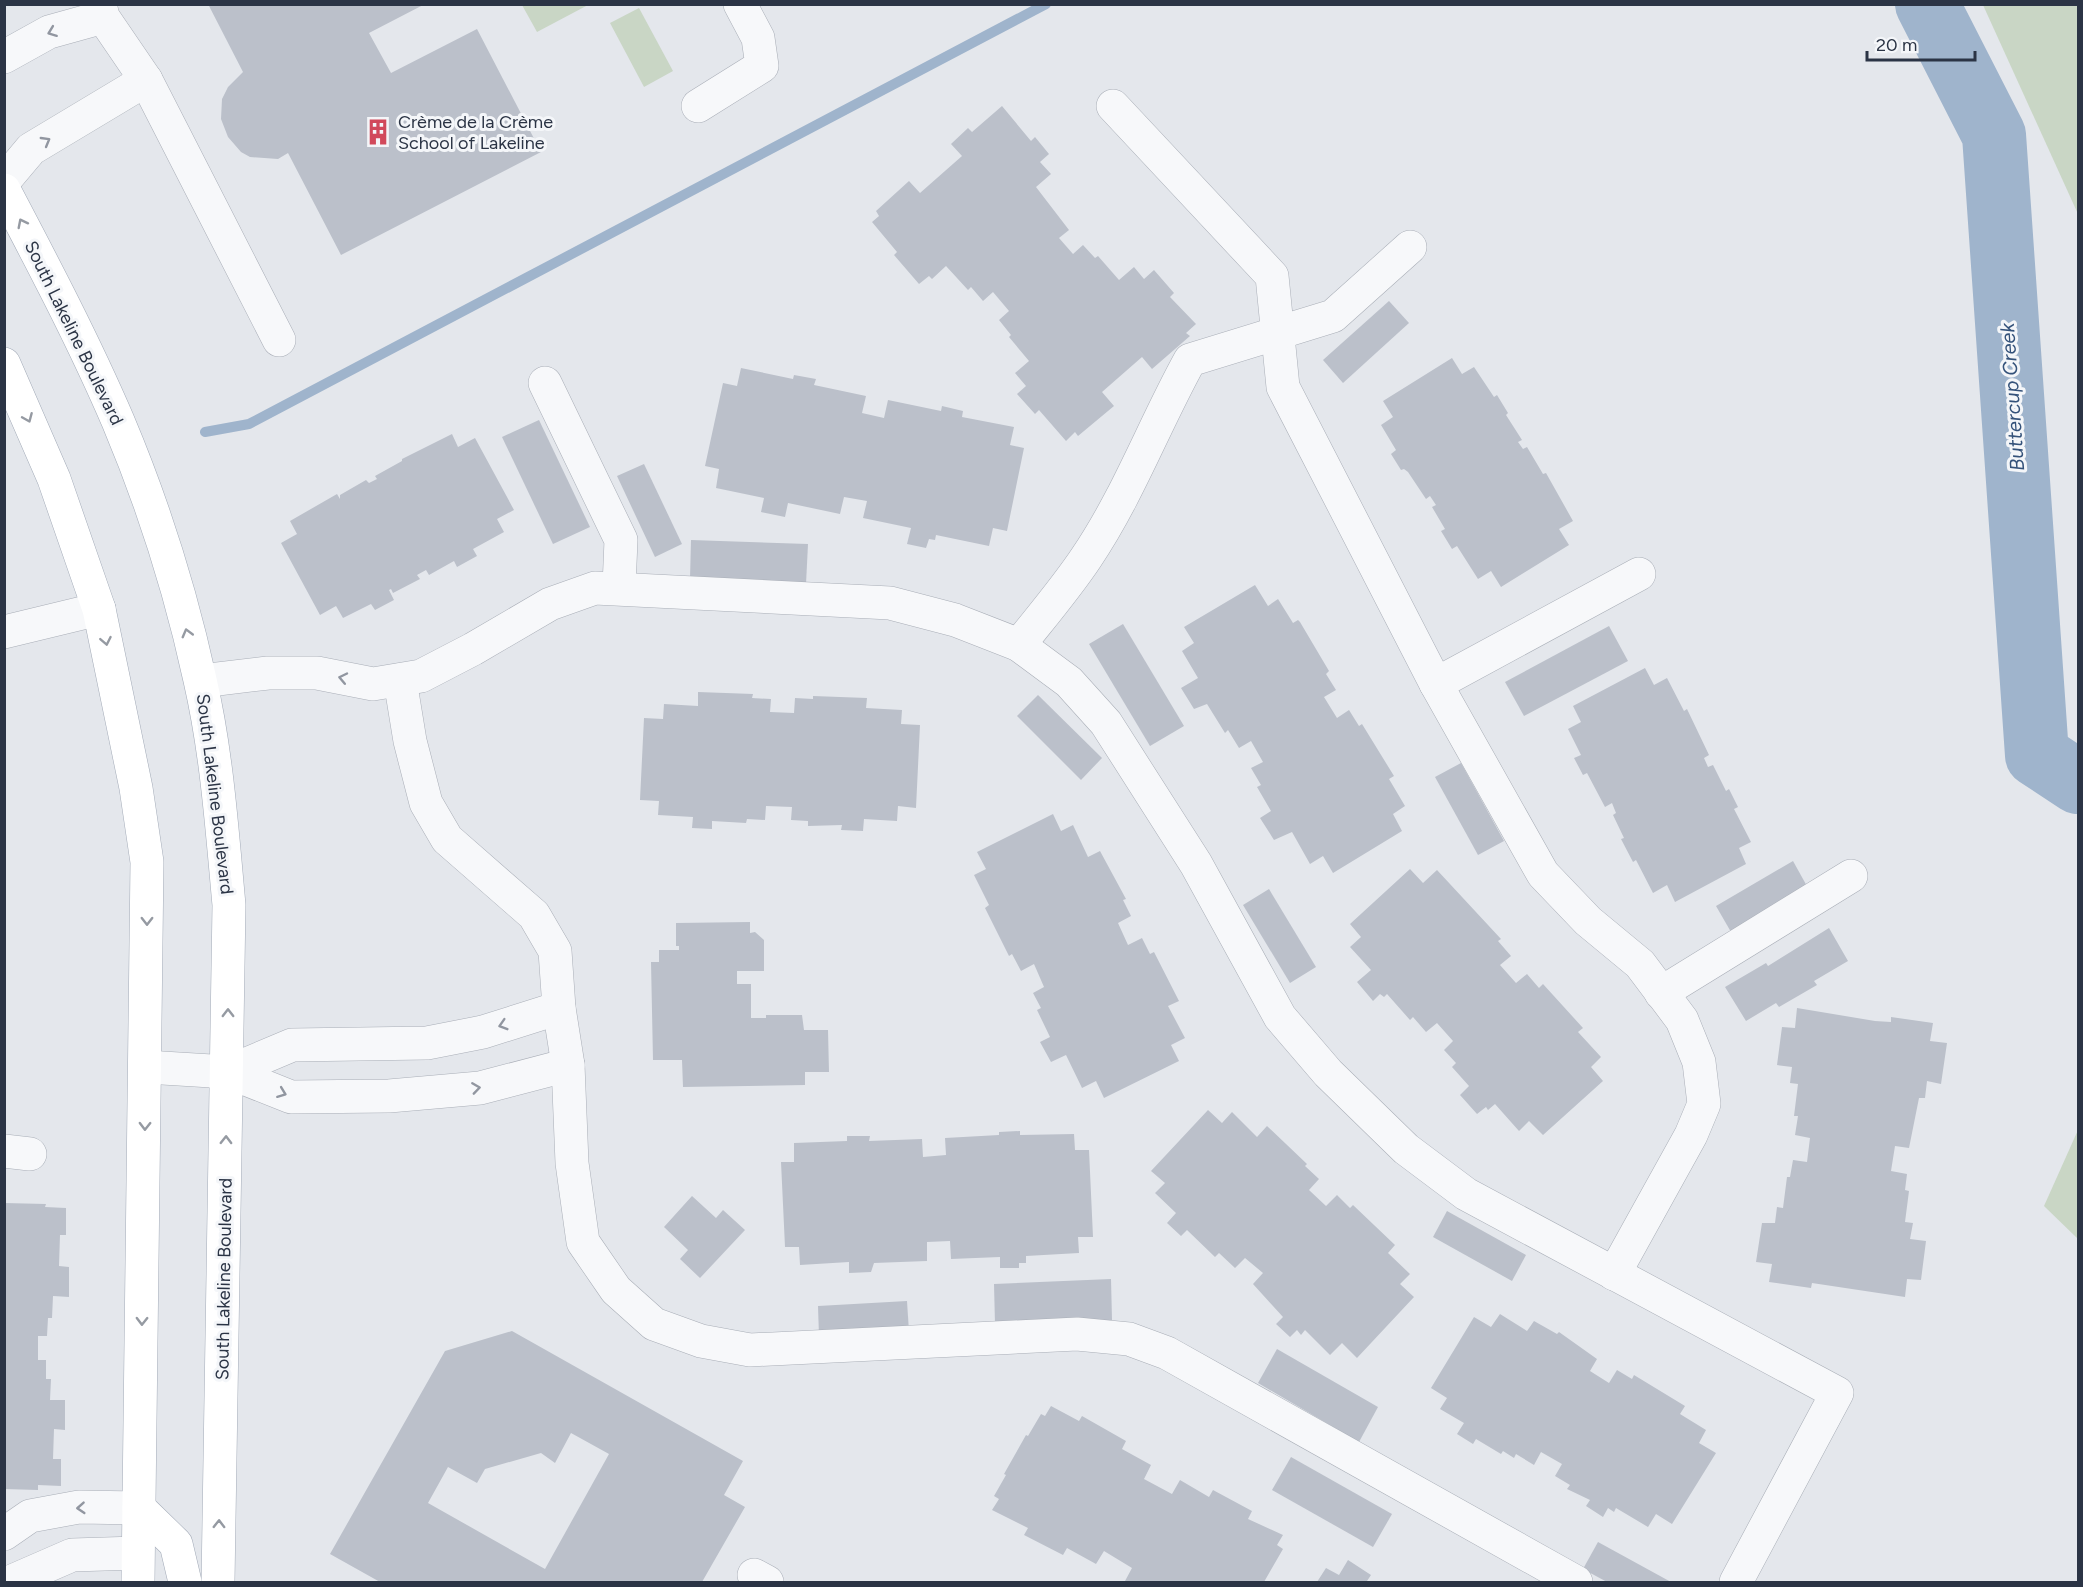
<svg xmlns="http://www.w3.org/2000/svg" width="2083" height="1587" font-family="Figtree,sans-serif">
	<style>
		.green { fill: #c9d6c5 }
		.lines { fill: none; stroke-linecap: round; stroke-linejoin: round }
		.stream { stroke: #9fb4cc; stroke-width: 10 }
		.river { stroke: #9fb4cc; stroke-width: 64 }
		.building { fill: #bbc0ca; fill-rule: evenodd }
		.minor-casing { stroke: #a9aeb7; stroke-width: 34 }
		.major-casing { stroke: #a3abb8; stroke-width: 34 }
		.minor { stroke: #f7f8fa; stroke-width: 33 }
		.major { stroke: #fff; stroke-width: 33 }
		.oneway { stroke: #9196a0 }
		.oneway2 { stroke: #959aa2 }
		.labels { text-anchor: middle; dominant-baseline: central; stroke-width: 6; stroke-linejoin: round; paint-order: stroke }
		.poi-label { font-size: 18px; fill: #2b3445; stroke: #f4f6f9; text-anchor: start }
		.street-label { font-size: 18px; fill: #2b3445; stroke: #f4f6f9 }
		.water-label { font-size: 20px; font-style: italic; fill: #34527a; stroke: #f4f6f9 }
	</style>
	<rect width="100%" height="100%" fill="#e4e7ec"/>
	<g class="green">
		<polygon points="522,5 588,5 537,32"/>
		<polygon points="1983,5 2078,5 2078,214"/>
		<polygon points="639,8 673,71 644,87 610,23"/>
		<polygon points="2078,1130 2078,1239 2044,1206"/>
	</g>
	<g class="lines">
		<polyline class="stream" points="205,432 249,424 1046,4"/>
		<polyline class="river" points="1927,4 1994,135 2037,755 2078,782"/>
	</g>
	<g class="building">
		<polygon points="208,4 425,4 369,33 391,73 477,29 541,152 341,255 288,153 278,159 250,157 241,152 228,137 221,119 222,99 228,87 243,72"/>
		<polygon points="1002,106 1031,141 1035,137 1049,154 1040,162 1051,174 1036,187 1069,230 1059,238 1073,254 1083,245 1095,258 1098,256 1119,280 1134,267 1144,279 1154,270 1174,293 1170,297 1196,324 1186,333 1190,336 1152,369 1142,357 1102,392 1114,406 1078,436 1075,432 1066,441 1039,410 1035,414 1017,394 1026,386 1015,373 1029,361 1009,337 1011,335 999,320 1009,311 993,292 983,301 971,287 968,290 946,266 932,279 929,276 919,284 894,255 897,252 872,222 879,216 876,211 909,181 920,193 962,156 951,144 968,128 972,132"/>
		<polygon points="1389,301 1409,323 1343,383 1323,360"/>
		<polygon points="1452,358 1462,374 1474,367 1494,397 1497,395 1508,413 1506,415 1522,440 1518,442 1523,449 1527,447 1543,474 1546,473 1573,521 1559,529 1569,545 1501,587 1491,571 1478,579 1457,546 1452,549 1441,531 1445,529 1432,507 1436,505 1430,496 1426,499 1408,472 1404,469 1401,470 1391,454 1396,450 1381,425 1393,417 1383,401"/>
		<polygon points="741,368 793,379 794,375 816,379 814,385 866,396 862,413 884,418 888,400 941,411 942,406 963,411 962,417 1014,427 1010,445 1024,448 1007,531 993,528 989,546 936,535 935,540 929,539 926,548 907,544 911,528 863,518 867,501 844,497 840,514 788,503 785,517 761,512 764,498 716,488 719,469 705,466 723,383 737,386"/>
		<polygon points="539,420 590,527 553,544 502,437"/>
		<polygon points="452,434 458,447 475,438 514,510 497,519 504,532 473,549 477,556 457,567 454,561 429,575 426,570 417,575 420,579 393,593 391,589 389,590 394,600 375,610 371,604 343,618 336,606 320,615 281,543 297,534 290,521 337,494 340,499 340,495 366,480 369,483 377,479 375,476 402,461 402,459"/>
		<polygon points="644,464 682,544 655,557 617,476"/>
		<polygon points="691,540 808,544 806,584 690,579"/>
		<polygon points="1255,585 1268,606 1278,599 1293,623 1298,620 1300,622 1329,671 1326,674 1336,690 1324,697 1337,718 1349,710 1359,726 1362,724 1394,776 1389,779 1405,806 1393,814 1402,831 1333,873 1323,856 1310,864 1292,832 1274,840 1260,818 1271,811 1257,787 1261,785 1251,768 1263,762 1251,741 1239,748 1228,730 1225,733 1207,704 1194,709 1181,688 1198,678 1182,651 1194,643 1184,627"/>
		<polygon points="1123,624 1184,726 1150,746 1089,644"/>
		<polygon points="1609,626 1628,661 1524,716 1505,682"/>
		<polygon points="1645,668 1654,685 1667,678 1684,711 1687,709 1709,755 1704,758 1708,767 1713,765 1726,791 1729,789 1738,807 1734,809 1751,842 1739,848 1746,864 1675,902 1667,885 1653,893 1636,860 1633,862 1621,839 1624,838 1613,815 1616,813 1612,803 1605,807 1587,773 1583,775 1574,758 1581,755 1568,729 1581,722 1573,706"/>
		<polygon points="698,692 753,694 752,698 771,699 770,712 794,713 795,698 813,699 813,696 867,698 866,708 902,710 901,724 920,725 916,808 898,806 897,821 864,819 863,831 841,830 842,825 808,826 808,821 791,820 792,807 766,806 765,820 747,819 746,823 712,821 712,829 692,828 693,817 658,815 659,801 640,800 644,718 663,719 664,704 698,706"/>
		<polygon points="1038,695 1102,758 1081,780 1017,716"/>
		<polygon points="1461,763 1504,841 1478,855 1435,777"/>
		<polygon points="1053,814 1061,831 1073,825 1088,857 1100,851 1126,899 1123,900 1131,916 1118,923 1128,945 1142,938 1150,954 1154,952 1179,1001 1168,1006 1185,1038 1171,1045 1179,1061 1104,1098 1096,1081 1082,1088 1066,1055 1051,1062 1040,1042 1050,1037 1037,1010 1041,1008 1033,993 1044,987 1034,964 1021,971 1012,954 1009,956 985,908 989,905 974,875 986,869 977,852"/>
		<polygon points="1793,861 1808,888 1731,932 1716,906"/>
		<polygon points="1410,869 1423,883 1437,870 1501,939 1498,941 1511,956 1500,965 1516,983 1527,974 1539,988 1543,984 1583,1028 1578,1032 1601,1057 1591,1067 1603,1081 1543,1135 1529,1121 1519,1131 1495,1104 1488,1110 1486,1107 1477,1114 1460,1095 1469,1086 1452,1067 1456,1063 1444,1050 1453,1041 1437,1023 1426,1032 1413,1017 1410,1020 1387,994 1384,997 1380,994 1373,1001 1357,982 1371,970 1350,947 1361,937 1350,924"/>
		<polygon points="1269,889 1316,967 1290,983 1243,905"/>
		<polygon points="750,922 750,933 755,932 764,940 764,971 737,971 737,984 751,984 751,1018 766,1018 766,1015 802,1015 804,1030 828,1030 829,1072 805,1072 805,1085 683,1087 682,1060 653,1060 651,962 659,962 659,950 679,950 679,946 676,946 676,923"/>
		<polygon points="1829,928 1848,961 1814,981 1817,985 1779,1007 1776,1003 1746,1021 1725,987 1766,963 1768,966"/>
		<polygon points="1797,1008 1875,1021 1891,1022 1891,1017 1933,1023 1930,1041 1947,1043 1941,1084 1927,1081 1925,1098 1919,1098 1909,1148 1895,1146 1891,1171 1907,1174 1905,1190 1909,1191 1905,1222 1913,1223 1910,1239 1926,1241 1921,1280 1907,1279 1905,1297 1812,1283 1811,1288 1769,1282 1772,1264 1756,1262 1762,1223 1775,1223 1777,1207 1783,1208 1787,1177 1790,1177 1793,1160 1807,1162 1810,1138 1795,1135 1798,1116 1794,1116 1798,1084 1790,1083 1792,1067 1777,1065 1782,1027 1795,1028"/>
		<polygon points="1208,1110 1222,1123 1232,1112 1257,1137 1267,1126 1307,1164 1305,1166 1319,1179 1309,1190 1326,1206 1337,1195 1350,1208 1353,1205 1395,1245 1388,1253 1410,1274 1400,1284 1414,1297 1357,1358 1342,1343 1330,1355 1305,1330 1301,1335 1297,1330 1290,1337 1276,1324 1283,1317 1253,1284 1263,1273 1245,1258 1235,1268 1219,1253 1215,1257 1187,1230 1181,1236 1167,1223 1176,1213 1155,1193 1165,1183 1151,1171"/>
		<polygon points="1020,1131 1020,1135 1074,1134 1075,1150 1089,1150 1093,1237 1078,1237 1079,1253 1026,1256 1026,1263 1019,1263 1019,1268 1000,1268 1000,1257 951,1259 950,1241 927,1242 927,1261 874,1263 871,1272 849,1273 849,1262 800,1265 799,1247 785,1247 781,1162 794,1162 794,1143 847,1141 847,1136 870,1136 869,1141 922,1139 923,1157 946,1155 945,1138 999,1135 999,1132"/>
		<polygon points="692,1196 716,1218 723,1210 745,1230 700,1278 680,1259 688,1250 664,1227"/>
		<polygon points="4,1203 46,1204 45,1207 66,1208 66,1235 60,1235 59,1266 69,1267 69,1297 53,1296 52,1318 48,1318 47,1336 38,1336 38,1360 46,1360 46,1379 51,1379 50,1400 65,1400 65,1430 54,1429 53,1459 61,1459 61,1486 38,1485 38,1490 4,1489"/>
		<polygon points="1447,1211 1526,1255 1512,1281 1433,1237"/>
		<polygon points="1111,1279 1112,1320 995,1324 994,1284"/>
		<polygon points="907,1301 909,1332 819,1336 818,1306"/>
		<polygon points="1500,1314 1527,1331 1534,1321 1557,1334 1559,1332 1597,1359 1590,1371 1609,1383 1617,1370 1632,1379 1634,1375 1685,1406 1680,1414 1706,1430 1699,1443 1716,1453 1672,1524 1656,1514 1648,1527 1616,1508 1614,1512 1608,1508 1603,1517 1586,1506 1590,1500 1567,1489 1570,1485 1555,1476 1562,1464 1541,1452 1534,1465 1516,1454 1514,1458 1503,1451 1501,1454 1476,1439 1473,1444 1457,1434 1464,1423 1440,1409 1447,1398 1431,1388 1474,1317 1491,1327"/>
		<path d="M512,1331l231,130 -19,34 21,12 -43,75h-322l-50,-28 115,-203zM571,1433l38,21 -64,115 -117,-66 20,-36 29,16 8,-14 56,-16 14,10z"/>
		<polygon points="1277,1349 1378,1407 1359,1442 1258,1383"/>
		<polygon points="1051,1406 1079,1421 1082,1416 1126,1441 1122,1449 1151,1465 1144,1479 1172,1494 1180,1480 1209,1497 1213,1490 1252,1511 1248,1519 1283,1535 1277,1545 1283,1549 1264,1582 1128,1582 1125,1581 1132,1568 1104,1551 1096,1564 1067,1548 1063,1555 1024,1535 1028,1528 992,1510 999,1499 994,1496 1006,1475 1004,1474 1026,1435 1028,1436 1041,1414 1045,1416"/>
		<polygon points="1291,1457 1392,1514 1373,1547 1272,1490"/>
		<polygon points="1598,1542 1671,1582 1607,1582 1583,1569"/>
		<polygon points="1348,1560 1371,1575 1367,1581 1370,1582 1317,1582 1326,1568 1339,1575"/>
	</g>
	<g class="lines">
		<g class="minor-casing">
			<g id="minor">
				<polyline points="100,4 103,17 146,80 279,340"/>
				<polyline points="4,57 49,32 103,17"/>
				<polyline points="698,106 762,66 758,38 740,4"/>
				<polyline points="1113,106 1272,276 1283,387 1436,684 1543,874 1588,921 1640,964 1682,1020 1699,1062 1704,1104 1691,1135 1614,1274"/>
				<polyline points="4,181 31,149 146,80"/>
				<polyline points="545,383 621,540 619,587"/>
				<polyline points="4,632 99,609"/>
				<path d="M1019,645c23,-29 47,-57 67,-87 42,-62 68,-133 104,-198l143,-44 77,-69"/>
				<polyline points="400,680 410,741 426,803 447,839 534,915 555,951 559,1008 568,1065 572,1163 583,1242 616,1290 654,1324 701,1341 750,1350 1077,1334 1129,1339 1167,1353 1576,1582"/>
				<polyline points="201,681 268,673 317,673 373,684 421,676 473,649 550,604 595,588 890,603 955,620 1019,645 1069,682 1106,723 1196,864 1280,1017 1328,1073 1406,1149 1466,1194 1837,1393 1736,1582"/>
				<polyline points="1436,684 1639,574"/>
				<polyline points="1661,993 1851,876"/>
				<polyline points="146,1067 228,1072 291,1097 389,1096 480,1088 568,1065"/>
				<polyline points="228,1072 292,1045 427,1043 483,1032 559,1008"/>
				<polyline points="4,1151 30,1154"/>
				<polyline points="4,1534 30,1516 79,1507 139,1508"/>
				<polyline points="754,1575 767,1582"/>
				<polyline points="10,1582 72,1555 137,1553"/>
			</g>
		</g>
		<g class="major-casing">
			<g id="major">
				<path d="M4,190c40,76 80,152 114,231 35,83 63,172 82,259 17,74 22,150 29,225l-11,677"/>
				<polyline points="4,364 54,479 99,609 136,788 147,862 138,1582"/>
				<polyline points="139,1508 176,1544 185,1582"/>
			</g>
		</g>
		<use href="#minor" class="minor"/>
		<use href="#major" class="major"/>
	</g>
	<defs><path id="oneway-chevron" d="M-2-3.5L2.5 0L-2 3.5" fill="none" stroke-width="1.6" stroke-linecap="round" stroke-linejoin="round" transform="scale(1.5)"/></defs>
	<g class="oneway">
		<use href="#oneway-chevron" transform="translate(52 32) rotate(159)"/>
		<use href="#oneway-chevron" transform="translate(46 141) rotate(-30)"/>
		<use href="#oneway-chevron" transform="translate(343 678) rotate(-168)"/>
		<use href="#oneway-chevron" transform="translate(503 1025) rotate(163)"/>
		<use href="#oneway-chevron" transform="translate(476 1088) rotate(-8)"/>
		<use href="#oneway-chevron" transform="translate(282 1093) rotate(21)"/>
		<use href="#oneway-chevron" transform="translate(81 1508) rotate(176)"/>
	</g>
	<g class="oneway2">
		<use href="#oneway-chevron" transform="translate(22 223) rotate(-117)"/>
		<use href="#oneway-chevron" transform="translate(28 418) rotate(67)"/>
		<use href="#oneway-chevron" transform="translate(187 633) rotate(-105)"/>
		<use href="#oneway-chevron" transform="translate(106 641) rotate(79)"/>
		<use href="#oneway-chevron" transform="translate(147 921) rotate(90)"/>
		<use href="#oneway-chevron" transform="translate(228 1013) rotate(-90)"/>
		<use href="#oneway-chevron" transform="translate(145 1126) rotate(91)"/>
		<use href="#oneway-chevron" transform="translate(226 1140) rotate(-89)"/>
		<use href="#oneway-chevron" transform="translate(142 1321) rotate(91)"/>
		<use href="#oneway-chevron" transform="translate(219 1524) rotate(-89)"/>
	</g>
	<defs>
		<g id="building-bare" transform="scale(2.07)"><path d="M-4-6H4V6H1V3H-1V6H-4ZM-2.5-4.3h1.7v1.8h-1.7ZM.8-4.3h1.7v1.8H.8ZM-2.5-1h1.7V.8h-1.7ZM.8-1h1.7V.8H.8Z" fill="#d1495b" stroke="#f4f6f9" stroke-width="2.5" paint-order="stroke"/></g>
	</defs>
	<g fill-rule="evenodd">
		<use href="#building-bare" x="378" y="132"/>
	</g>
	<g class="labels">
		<g class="poi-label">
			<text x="398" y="122">Crème de la Crème<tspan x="398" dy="21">School of Lakeline</tspan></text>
		</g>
		<g class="street-label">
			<text transform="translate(74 333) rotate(64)">South Lakeline Boulevard</text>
			<text transform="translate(215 794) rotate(83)">South Lakeline Boulevard</text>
			<text transform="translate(224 1279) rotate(-89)">South Lakeline Boulevard</text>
		</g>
		<g class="water-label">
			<text transform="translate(2012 397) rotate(-94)">Buttercup Creek</text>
		</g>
	</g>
	<rect width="2083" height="1587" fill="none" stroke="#2b3445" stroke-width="12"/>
	<path d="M1867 51v9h108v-9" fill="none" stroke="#2b3445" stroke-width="3"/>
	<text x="1876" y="51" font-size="18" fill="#2b3445" stroke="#f4f6f9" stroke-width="4.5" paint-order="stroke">20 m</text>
</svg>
